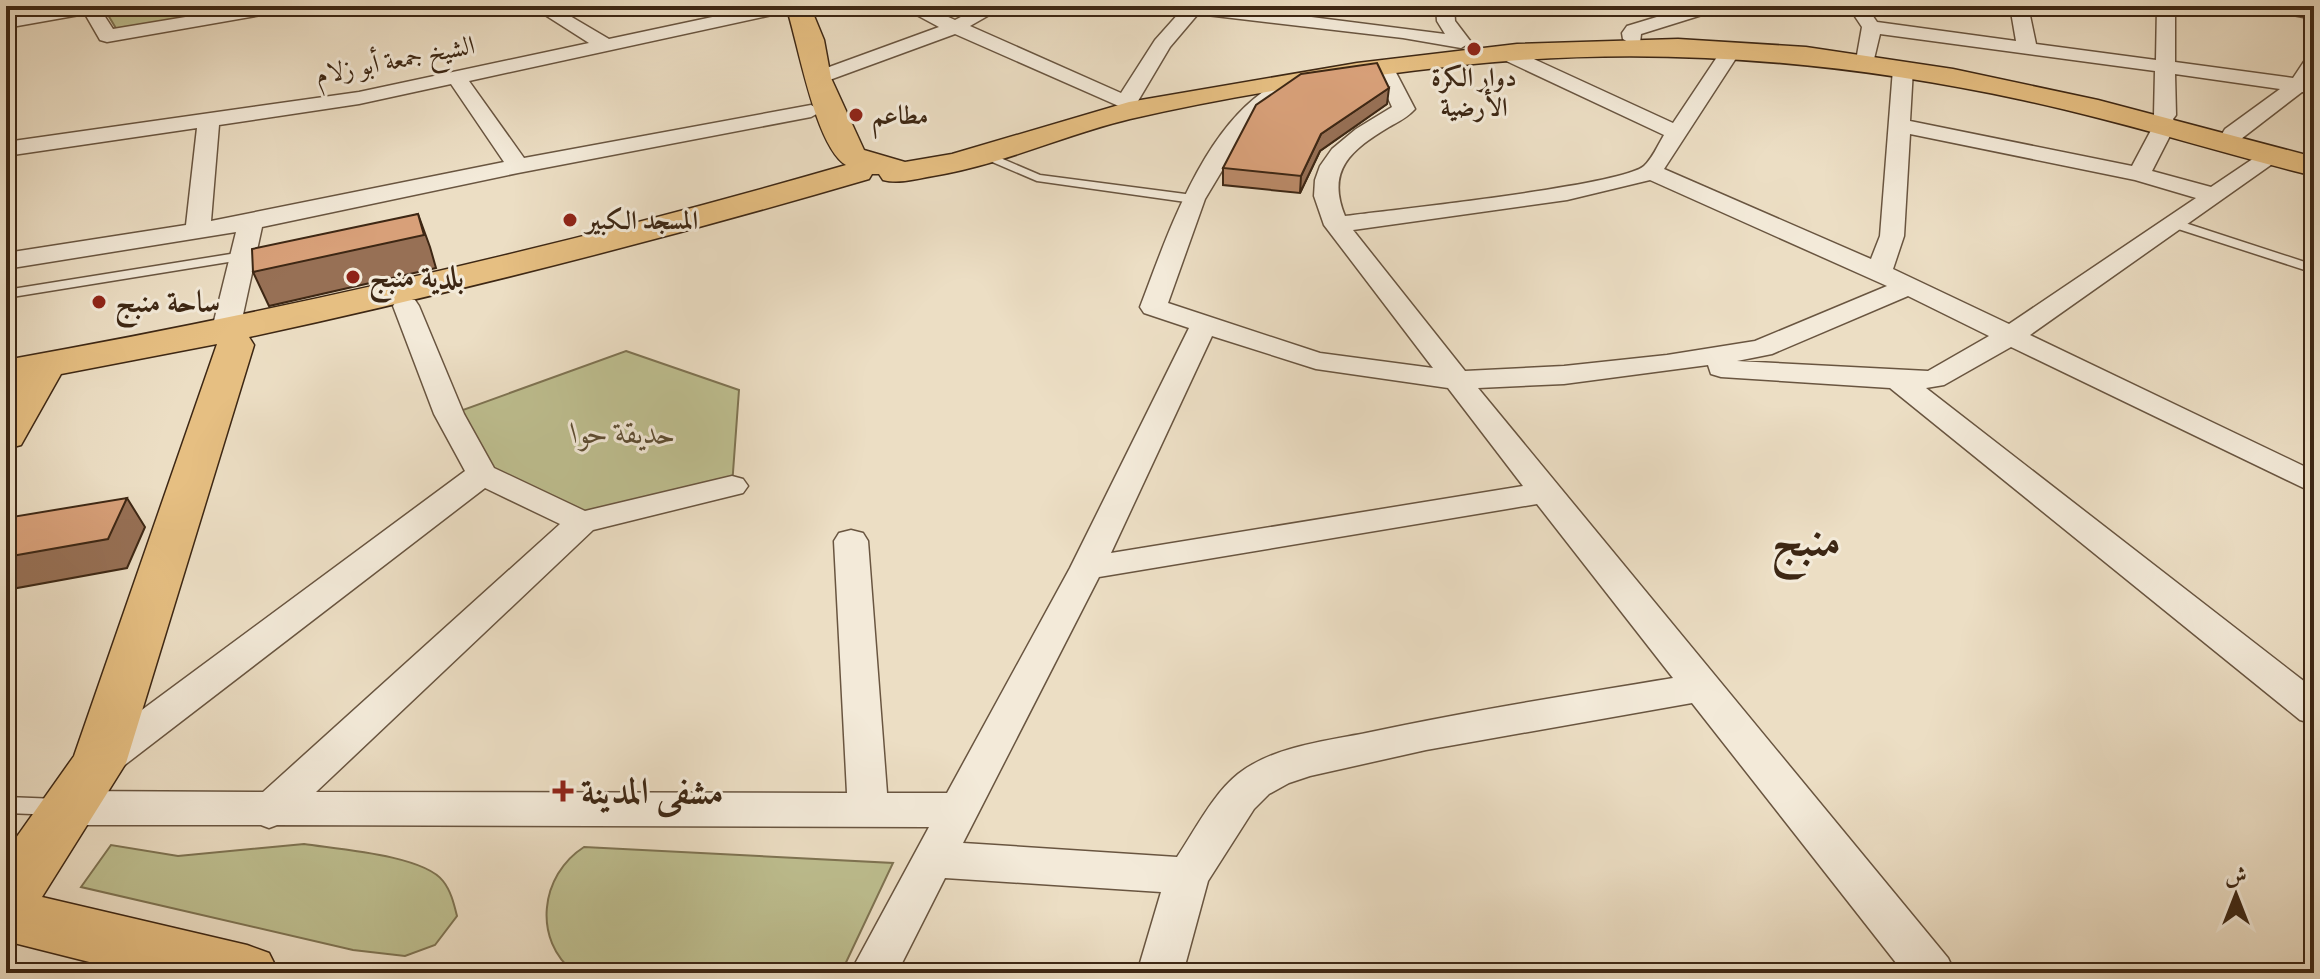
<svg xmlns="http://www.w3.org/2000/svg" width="2320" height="979" font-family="'IM FELL French Canon',Amiri,serif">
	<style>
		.green { fill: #bebf90; stroke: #7e7352; stroke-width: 2 }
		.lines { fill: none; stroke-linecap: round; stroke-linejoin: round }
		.lane-casing { stroke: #695540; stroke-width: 3 }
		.street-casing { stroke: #695540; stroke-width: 3 }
		.primary-casing { stroke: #3d2714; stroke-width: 3 }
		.lane { fill: #f3ead9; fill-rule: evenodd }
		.street { fill: #f3ead9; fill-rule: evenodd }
		.primary { fill: #e6bf82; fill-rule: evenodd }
		.wall { fill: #ba8a68; stroke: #3d2714; stroke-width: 2 }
		.shaded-wall { fill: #977055; stroke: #3d2714; stroke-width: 2 }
		.building { fill: #d8a079; stroke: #3d2714; stroke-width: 2 }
		.poi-dot { fill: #8f2418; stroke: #f3ead9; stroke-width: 3 }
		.labels { text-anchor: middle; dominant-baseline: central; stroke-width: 6; stroke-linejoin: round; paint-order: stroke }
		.far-street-label { font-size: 26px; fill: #3d2714; stroke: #f3ead9 }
		.far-poi-label { font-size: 26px; font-weight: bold; fill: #3d2714; stroke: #f3ead9; text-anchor: start }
		.poi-label { font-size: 30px; font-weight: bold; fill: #3d2714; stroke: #f3ead9; text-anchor: start }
		.park-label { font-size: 30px; font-style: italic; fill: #5d4d33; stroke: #f3ead9 }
		.near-poi-label { font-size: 36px; font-weight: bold; fill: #3d2714; stroke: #f3ead9; text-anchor: start }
		.town-label { font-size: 46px; font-weight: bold; fill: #3d2714; stroke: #f3ead9 }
	</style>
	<rect width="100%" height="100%" fill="#ecdec4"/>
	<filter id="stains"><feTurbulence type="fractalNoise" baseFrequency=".0025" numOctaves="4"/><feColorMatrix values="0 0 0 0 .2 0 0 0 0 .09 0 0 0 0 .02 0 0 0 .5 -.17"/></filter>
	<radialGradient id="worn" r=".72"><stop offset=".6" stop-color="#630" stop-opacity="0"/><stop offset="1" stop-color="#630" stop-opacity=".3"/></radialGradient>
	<g class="green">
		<polygon points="130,6 256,6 117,30 105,10"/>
		<polygon points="626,351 739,390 732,486 582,522 482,474 449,415"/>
		<path d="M304,844c32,5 119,11 139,37 8,10 11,23 14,35l-22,29 -30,11 -52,-6 -272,-63 30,-42 67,11z"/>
		<path d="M584,847l309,16 -52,110h-266c-43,-33 -35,-98 9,-126z"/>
	</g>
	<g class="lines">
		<g class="lane-casing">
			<g id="lane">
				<polygon points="983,154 991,154 1040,175 1193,195 1199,199 1193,203 1037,181 983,158"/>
				<polygon points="2176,220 2314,265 2314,273 2172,227 2170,224"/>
				<polygon points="243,252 247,253 247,259 6,298 6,290"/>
				<polygon points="36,379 43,383 41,386 6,392 6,384"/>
				<polygon points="6,797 58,799 65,801 68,807 65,813 58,815 6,813"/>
			</g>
		</g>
		<g class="street-casing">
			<g id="street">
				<polygon points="70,6 112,6 102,12 113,29 252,6 293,6 284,11 107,42 100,40 85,14 6,28 6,16"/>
				<path d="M531,6h22l56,33 155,-33h35l-9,5 -321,70 55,77 287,-53 11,6 -11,6 -293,56 -256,54 -23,106 -4,6 -10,2 -10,-2 -4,-6 25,-101 -230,37v-16l180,-28 11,-97 -191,28v-14l353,-50 230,-49zM451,84l53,78 -293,59 8,-96 140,-21z"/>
				<polygon points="900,6 924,6 955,20 982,6 1005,6 970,26 1121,93 1155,40 1180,12 1167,6 1224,6 1445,34 1437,21 1436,6 1454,6 1455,21 1471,42 1461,48 1403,38 1198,14 1170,47 1138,101 1150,109 1139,115 955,34 824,82 810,82 807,78 810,74 939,27"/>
				<polygon points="1693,6 1721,6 1718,10 1641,34 1640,43 1633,45 1623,39 1622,33 1627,26"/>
				<path d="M1848,6h18l11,16 139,19 -6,-35h18l8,38 120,16 1,-54h18v56l118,16 14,-21 7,-2 -3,25 3,1v12l-12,-1 -61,47 -8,2 -11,-7 3,-5 55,-40 -105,-15 1,41 -3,4 3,5 -24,47 59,16 55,-37h16l3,5 -255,180 284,136v22l-303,-146 -67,38 -18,3 388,301v35l-14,-4 -410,-332 -169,-11 -10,-3 -3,-9 -144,19 -86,4 470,570 7,15h-51l-212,-270 -266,47 -116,26 -21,7 -20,11 -15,15 -46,72 -25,92h-46l24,-81 -216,-14 -48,95h-47l79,-146 -652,-2 -8,3 -8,-3h-193l-15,-5 -6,-12 6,-12 15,-5 195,1 297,-268 -75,-36 -372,286 -14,5 -14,-5 -6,-11 6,-11 380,-281 -31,-57 -41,-108 4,-6h18l4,6 45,108 30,54 91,43 147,-35 11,3 5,7 -5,7 -150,37 -277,262 531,1 -13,-252 5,-8 12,-3 12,3 5,8 19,252h60l123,-225 119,-240 -45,-15 -4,-6c30,-78 72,-211 163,-234l10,6 -30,16 -30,24 -48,80 -37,104 152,50 113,15 -109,-143 -10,-29 1,-16 5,-14 12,-17 24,-20 36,-22 -18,-40 3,-4h14l24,46c-7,8 -17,13 -26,18 -38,23 -63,43 -44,89 45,-6 276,-30 299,-50 8,-7 14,-21 20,-31l-164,-77 -3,-4 3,-4h14l159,73 52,-78 7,-2 10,6 -78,120 207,90 9,-23 13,-167 3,-4h14l3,4 -3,52 222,45 25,-47 -3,-4 1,-44 -275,-37 -6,25h-14l-3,-4 5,-28zM1910,134l225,46 61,18 -187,126 -116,-55 11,-33zM1650,180l237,106 -132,55 -88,14 -103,11 -99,5 -112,-141 214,-30zM1908,296l81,40 -61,35 -191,-10 35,-7zM1212,336l104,33 132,19 75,98 -412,67zM1537,504l136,174c-103,17 -205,33 -307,55 -41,8 -94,14 -128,41 -25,20 -43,56 -61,83l-214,-14 136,-266z"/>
				<polygon points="2262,6 2314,7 2314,19 2271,11"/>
			</g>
		</g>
		<g class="primary-casing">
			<path id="primary" d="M786,6h24l14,34 7,38 33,72 41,12 47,-8 177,-52 228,-39 160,-19 161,-5 128,8 147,22 145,31 216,57v19c-97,-24 -192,-55 -291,-76 -186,-40 -371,-55 -560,-35 -111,12 -224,29 -333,54 -67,16 -128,46 -197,57 -17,3 -34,8 -50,4l-4,-6h-7l-3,5c-205,60 -411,113 -620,158l5,8 -128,418 -84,134 205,48 22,8 10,20h-146l-127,-32v-89l68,-96 143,-412 -156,30 -40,71 -15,4v-49l11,-18 -11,2v-24c284,-51 563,-115 840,-195 -31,-19 -48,-123 -60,-159z"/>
		</g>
		<use href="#lane" class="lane"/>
		<use href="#street" class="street"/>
		<use href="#primary" class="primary"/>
	</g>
	<polygon class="wall" points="1387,104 1320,151 1300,193 1223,185 1223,168"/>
	<g class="shaded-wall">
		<polygon points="1389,88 1387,104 1320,151 1300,193 1301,176 1321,134"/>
		<polygon points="418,214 430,247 436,268 269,306 253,272"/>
		<polygon points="127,498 145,527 127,568 12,589 6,601 6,557"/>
	</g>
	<g class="building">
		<polygon points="1377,63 1389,88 1321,134 1301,176 1223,168 1256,105 1301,74"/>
		<polygon points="418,214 424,235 253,272 252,249"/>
		<polygon points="127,498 108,539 6,557 6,518"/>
	</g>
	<g class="poi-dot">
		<circle cx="1474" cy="49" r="8"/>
		<circle cx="856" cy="115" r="8"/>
		<circle cx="570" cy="220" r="8"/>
		<circle cx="353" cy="277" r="8"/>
		<circle cx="99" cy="302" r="8"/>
		<path d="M559 779h8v8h8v8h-8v8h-8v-8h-8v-8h8z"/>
	</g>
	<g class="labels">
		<g class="far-street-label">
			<text transform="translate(395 60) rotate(-11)">الشيخ جمعة أبو زلام</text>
		</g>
		<g class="far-poi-label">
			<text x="1474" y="77" text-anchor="middle">دوار الكرة<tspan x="1474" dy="30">الأرضية</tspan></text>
			<text x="872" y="115">مطاعم</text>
			<text x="586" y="220">المسجد الكبير</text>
		</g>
		<g class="poi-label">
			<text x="369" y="277">بلدية منبج</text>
			<text x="115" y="302">ساحة منبج</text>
		</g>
		<g class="park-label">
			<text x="624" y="433">حديقة حوا</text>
		</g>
		<g class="near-poi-label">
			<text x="581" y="791">مشفى المدينة</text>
		</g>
		<g class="town-label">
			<text x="1806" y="540">منبج</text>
		</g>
	</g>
	<rect width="2320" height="979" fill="none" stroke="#ecdec4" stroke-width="32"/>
	<rect x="8" y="8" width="2304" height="963" fill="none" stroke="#3d2714" stroke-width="4"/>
	<rect x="16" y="16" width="2288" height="947" fill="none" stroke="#3d2714" stroke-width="2"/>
	<g transform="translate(2236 895)" stroke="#f3ead9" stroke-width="6" paint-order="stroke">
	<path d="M0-6L14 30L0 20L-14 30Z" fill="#3d2714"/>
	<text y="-12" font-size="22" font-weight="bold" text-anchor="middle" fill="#3d2714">ش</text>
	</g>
	<rect width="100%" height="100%" filter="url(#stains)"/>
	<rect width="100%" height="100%" fill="url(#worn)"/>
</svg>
